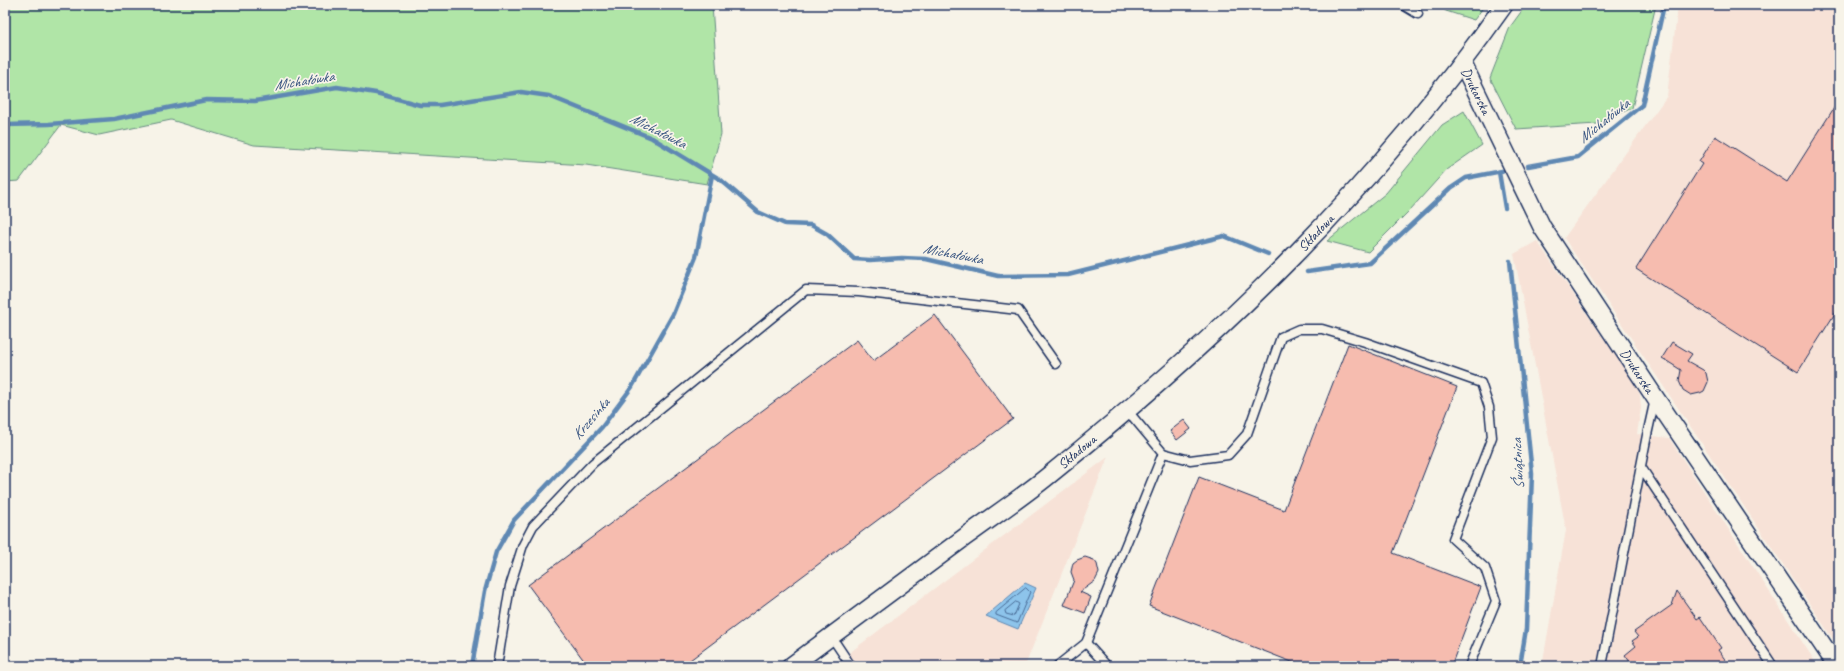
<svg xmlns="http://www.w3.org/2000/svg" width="1844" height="671" font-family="Caveat,sans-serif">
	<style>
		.built { fill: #f7e2d7 }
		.green { fill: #b0e5a7; stroke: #668a82 }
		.water { fill: #8dc4eb; stroke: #5f88b3 }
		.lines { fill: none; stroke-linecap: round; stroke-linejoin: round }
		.shore { stroke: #496b96; stroke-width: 1 }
		.stream { stroke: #5f88b3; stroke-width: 4.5 }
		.building { fill: #f6bcaf; stroke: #1b2f5e }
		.service-casing { stroke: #1b2f5e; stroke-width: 11 }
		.minor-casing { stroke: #1b2f5e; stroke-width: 20 }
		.service { stroke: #f7f3e8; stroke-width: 8 }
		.minor { stroke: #f7f3e8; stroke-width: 17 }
		.labels { text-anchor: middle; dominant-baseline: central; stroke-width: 3.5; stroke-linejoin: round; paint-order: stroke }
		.street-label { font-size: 14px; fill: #1b2f5e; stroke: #f7f3e8 }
		.water-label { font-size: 15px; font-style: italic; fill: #385481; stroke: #f7f3e8 }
	</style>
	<rect width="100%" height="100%" fill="#f7f3e8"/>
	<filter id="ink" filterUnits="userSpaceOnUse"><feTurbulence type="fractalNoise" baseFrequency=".025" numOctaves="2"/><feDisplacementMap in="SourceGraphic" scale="8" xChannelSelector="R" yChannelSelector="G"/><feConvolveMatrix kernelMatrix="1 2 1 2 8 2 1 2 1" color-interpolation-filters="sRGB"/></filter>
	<g filter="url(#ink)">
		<g class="built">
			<polygon points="1678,5 1839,5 1839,648 1564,238 1667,96"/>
			<polygon points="1537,241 1635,384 1640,395 1641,408 1637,434 1669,438 1818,666 1542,666 1566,530 1514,254"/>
			<polygon points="1108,457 1025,666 832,666"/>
		</g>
		<g class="green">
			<polygon points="5,5 712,5 721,134 707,184 586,165 254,145 171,120 99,135 61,125 19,181 5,182"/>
			<polygon points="1436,5 1485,5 1474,20 1446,11"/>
			<polygon points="1526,5 1656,5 1632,108 1597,124 1516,129 1490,78 1510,27"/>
			<polygon points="1464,111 1482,145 1446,170 1410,210 1368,252 1327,241 1386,193 1442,125"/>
		</g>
		<polygon class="water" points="1025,583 1036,588 1018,629 986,616"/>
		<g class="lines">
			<g class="shore">
				<polygon points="1026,588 1030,592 1017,623 996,615 996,613"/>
				<polygon points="1016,602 1019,604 1014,616 1006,614 1005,611"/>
			</g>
			<g class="stream">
				<polyline points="5,125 49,124 114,119 206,100 255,101 337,87 376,93 420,105 440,105 521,92 549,96 652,138 721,180 758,212 785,224 811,225 827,234 854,259 870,260 902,258 926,259 998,276 1068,275 1224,236 1268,254"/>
				<polyline points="1528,166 1578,157 1642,105 1664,5"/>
				<polyline points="1499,172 1505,208"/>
				<polyline points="1510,261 1532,474 1526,629 1520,666"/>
				<polyline points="1307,272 1370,263 1451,188 1466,178 1502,171"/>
				<polyline points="472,666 485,591 496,552 514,520 602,427 632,387 673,314 696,257 712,175"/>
			</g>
		</g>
		<g class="building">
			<polygon points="1839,100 1839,307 1798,372 1636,269 1702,164 1699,162 1715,136 1787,182"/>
			<polygon points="935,315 1013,419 682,666 588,666 528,585 857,340 873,361"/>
			<polygon points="1672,342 1692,354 1687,361 1703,370 1706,373 1708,382 1704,391 1700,393 1691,395 1683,390 1679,381 1681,370 1662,358"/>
			<polygon points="1348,344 1457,387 1393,553 1481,587 1451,666 1302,666 1149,606 1199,477 1284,510"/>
			<polygon points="1184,420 1191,429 1177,440 1170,431"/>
			<polygon points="1085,557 1094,560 1097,564 1099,573 1095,581 1080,592 1091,597 1085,613 1064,605 1074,580 1071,572 1073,563 1077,560"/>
			<polygon points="1677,591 1697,619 1700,617 1721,648 1718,650 1730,666 1633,666 1625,655 1636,646 1632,641 1638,637 1634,632 1672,605"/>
		</g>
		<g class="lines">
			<g class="service-casing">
				<g id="service">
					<polyline points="1403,5 1418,14"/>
					<polyline points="1163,453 1190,460 1228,455 1247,434 1281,337 1299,329 1322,329 1365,342 1481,383 1489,407 1492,437 1453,539 1485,568 1496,601 1469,666"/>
					<polyline points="1641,467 1773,666"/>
					<polyline points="831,636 851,666"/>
					<polyline points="1086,643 1107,666"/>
					<polyline points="497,666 510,586 523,545 533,526 593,463 806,290 859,292 1018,310 1056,364"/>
					<polyline points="1057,666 1086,643 1163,453 1127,410"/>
					<polyline points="1602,666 1647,435 1655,399"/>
				</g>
			</g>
			<g class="minor-casing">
				<g id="minor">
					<polyline points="1462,62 1542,227 1656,399 1837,666"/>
					<path d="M791,666c58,-43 116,-86 174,-129 27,-20 56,-39 83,-61 173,-139 328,-289 456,-471"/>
				</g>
			</g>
			<use href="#service" class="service"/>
			<use href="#minor" class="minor"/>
		</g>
	</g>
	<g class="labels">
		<g class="street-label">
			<text transform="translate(1476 91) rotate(64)">Drukarska</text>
			<text transform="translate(1316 233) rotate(-47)">Składowa</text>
			<text transform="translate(1637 371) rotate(57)">Drukarska</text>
			<text transform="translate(1077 452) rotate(-40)">Składowa</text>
		</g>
		<g class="water-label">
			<text transform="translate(304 81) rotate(-9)">Michałówka</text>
			<text transform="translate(1604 121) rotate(-39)">Michałówka</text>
			<text transform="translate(658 131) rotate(27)">Michałówka</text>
			<text transform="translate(953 254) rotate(11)">Michałówka</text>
			<text transform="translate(591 419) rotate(-50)">Krzesinka</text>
			<text transform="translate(1518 464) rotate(-93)">Świątnica</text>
		</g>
	</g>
	<rect width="1844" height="671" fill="none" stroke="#f7f3e8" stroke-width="20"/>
	<rect x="10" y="10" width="1824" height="651" fill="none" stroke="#1b2f5e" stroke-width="1.5" filter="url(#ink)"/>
</svg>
